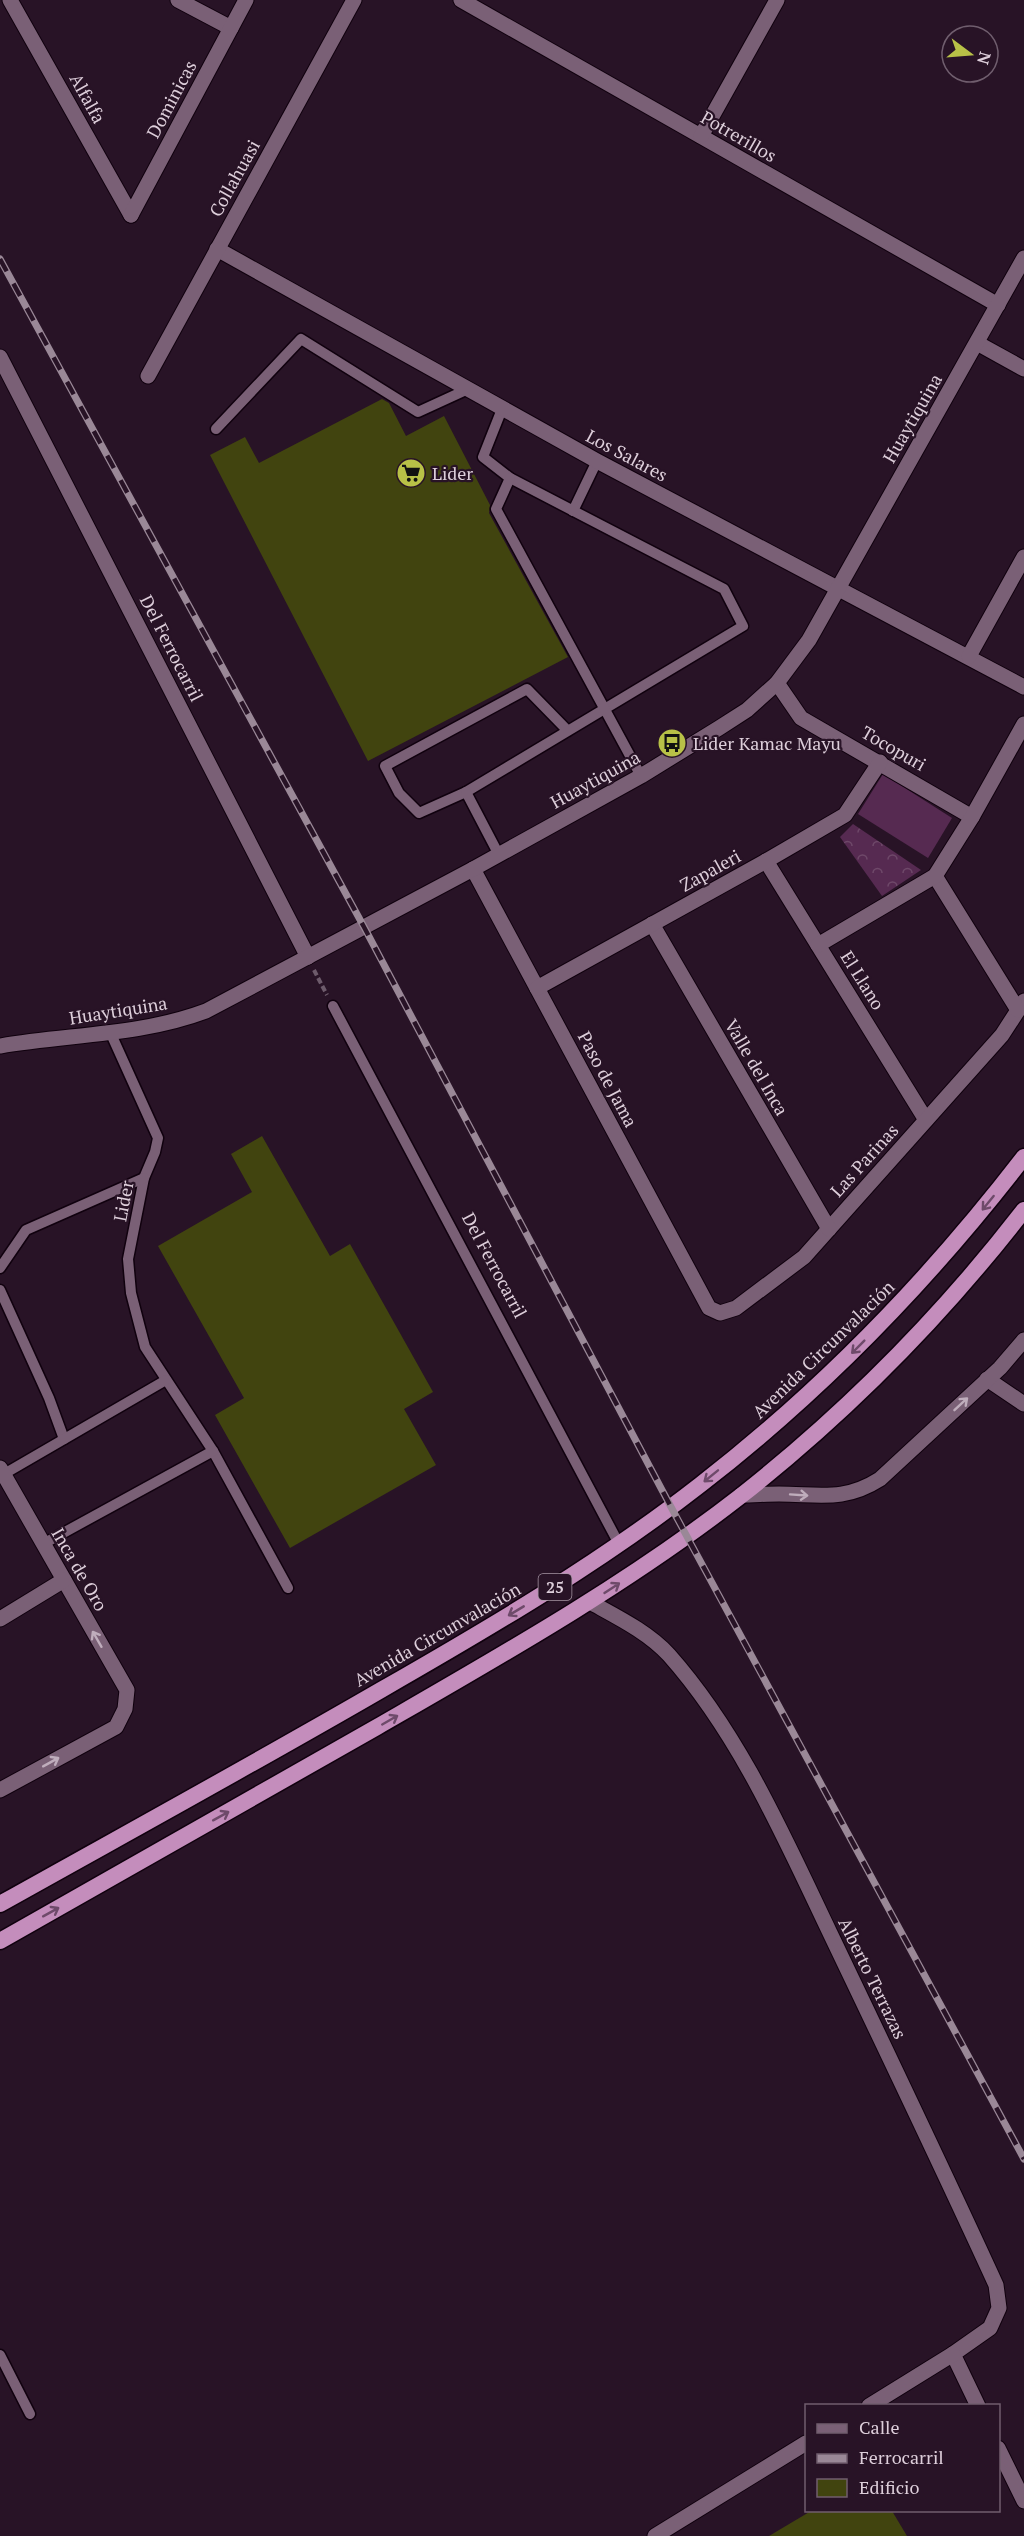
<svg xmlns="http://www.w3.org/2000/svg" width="1024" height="2536" font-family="'PT Serif',serif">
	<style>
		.park { fill: url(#park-crowns) }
		.garden { fill: #562a51 }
		.building { fill: #41440f }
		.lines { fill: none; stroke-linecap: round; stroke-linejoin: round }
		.service-casing { stroke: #10010e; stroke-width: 13 }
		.minor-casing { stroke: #10010e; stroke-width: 17 }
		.tertiary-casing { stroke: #10010e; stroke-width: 17 }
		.trunk-casing { stroke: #10010e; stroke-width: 19 }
		.path { stroke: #6d5b6b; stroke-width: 4; stroke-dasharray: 6 3; stroke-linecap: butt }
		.service { stroke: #7a6076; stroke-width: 10 }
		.minor { stroke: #7a6076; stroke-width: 15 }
		.tertiary { stroke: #7a6076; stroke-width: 15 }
		.trunk { stroke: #c48dbc; stroke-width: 16 }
		.rail-casing { stroke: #9a8897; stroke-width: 7 }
		.rail { stroke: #281326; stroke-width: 4.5; stroke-dasharray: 14; stroke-linecap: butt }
		.oneway { stroke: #6e4a6a }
		.oneway2 { stroke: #bfadbc }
		.labels { text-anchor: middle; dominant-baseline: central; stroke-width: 4.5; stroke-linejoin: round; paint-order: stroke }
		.shield { fill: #281326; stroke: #a796a4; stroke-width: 1.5 }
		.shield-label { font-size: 16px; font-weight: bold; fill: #ddceda }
		.street-label { font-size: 18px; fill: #ddceda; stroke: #281326 }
		.poi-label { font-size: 18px; fill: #ddceda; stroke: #281326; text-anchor: start }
	</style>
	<defs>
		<pattern id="park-crowns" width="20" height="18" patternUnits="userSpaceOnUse" patternTransform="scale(1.5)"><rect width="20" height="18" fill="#562a51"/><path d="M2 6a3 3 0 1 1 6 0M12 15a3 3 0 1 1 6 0" fill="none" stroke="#6e4869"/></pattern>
	</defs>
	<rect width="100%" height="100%" fill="#281326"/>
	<polygon class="park" points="853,824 921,870 882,896 840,837"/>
	<polygon class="garden" points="883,774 952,818 928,858 858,814"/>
	<g class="building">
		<polygon points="382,399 389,403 406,436 444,416 490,505 489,513 568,657 368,761 210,455 245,437 259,463"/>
		<polygon points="262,1136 330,1256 350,1244 433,1392 404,1409 436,1465 290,1548 215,1415 244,1398 158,1246 252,1192 231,1154"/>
		<polygon points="811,2511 892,2511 907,2536 769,2536"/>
	</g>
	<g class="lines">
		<g class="service-casing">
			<g id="service">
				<polyline points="502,409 483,457 510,478 724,589 743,626 466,792 419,813 399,793 385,766 527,689 568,731"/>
				<polyline points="216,429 301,339 418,412 466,390"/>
				<polyline points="510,478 496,509 641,776"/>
				<polyline points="573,511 597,461"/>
				<polyline points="466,792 499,855"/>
				<polyline points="333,1006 619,1544"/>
				<polyline points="111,1034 158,1138 155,1152 144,1178 128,1259 131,1293 145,1347 213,1451 288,1588"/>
				<polyline points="0,1268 26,1230 144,1178"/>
				<polyline points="0,1290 49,1398 64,1439"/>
				<polyline points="4,1474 166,1380"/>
				<polyline points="43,1544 213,1451"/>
				<polyline points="0,2355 30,2414"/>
			</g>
		</g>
		<g class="minor-casing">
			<g id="minor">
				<polyline points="10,0 131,215"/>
				<polyline points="178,0 231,28"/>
				<polyline points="461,0 998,305"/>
				<polyline points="701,136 777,0"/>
				<polyline points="131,215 246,0"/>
				<polyline points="217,249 597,461 1024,687"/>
				<polyline points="977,343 1024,369"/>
				<polyline points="0,357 308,957"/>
				<polyline points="148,376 354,0"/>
				<polyline points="969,656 1024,557"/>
				<polyline points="777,683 801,718 972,817"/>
				<polyline points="766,861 926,1120"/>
				<polyline points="473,869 709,1308 720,1313 736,1308 804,1257 1002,1035 1024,1001"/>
				<polyline points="935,876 1018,1010"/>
				<polyline points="652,924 829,1229"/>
				<polyline points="818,945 935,876 972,817 1024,724"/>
				<polyline points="537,988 766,861 845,815 880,762"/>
				<polyline points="987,1379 1024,1404"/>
				<polyline points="0,1468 127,1690 125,1709 116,1727 0,1790"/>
				<path d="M741,1495c13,0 25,-1 38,-1 40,0 65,8 101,-15l120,-111 24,-28"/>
				<path d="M590,1602c27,15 58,30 79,53 71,80 115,182 161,278 56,117 112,234 166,352l3,23 -9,20 -37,26 25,52"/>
				<polyline points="0,1619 64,1580"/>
				<polyline points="869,2406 953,2354"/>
				<polyline points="998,2448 1024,2501"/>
				<polyline points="655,2536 806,2443"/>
			</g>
		</g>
		<g class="tertiary-casing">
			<path id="tertiary" d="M0,1046c70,-12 139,-10 206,-35l267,-142 168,-93 78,-48 28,-18 30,-27 32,-43 215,-382"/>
		</g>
		<g class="trunk-casing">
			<g id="trunk">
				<path d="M0,1904c127,-71 255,-141 381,-214 110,-63 219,-127 319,-205 123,-95 230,-206 324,-328"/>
				<path d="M0,1941c126,-71 252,-142 377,-214 125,-72 251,-143 365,-232 105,-83 200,-179 282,-285"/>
			</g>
		</g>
		<polyline class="path" points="314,970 327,995"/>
		<use href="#service" class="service"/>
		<use href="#minor" class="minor"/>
		<use href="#tertiary" class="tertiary"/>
		<use href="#trunk" class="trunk"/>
		<g class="rail-casing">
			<polyline id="rail" points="0,259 364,927 671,1507 1024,2159"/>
		</g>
		<use href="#rail" class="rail"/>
	</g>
	<defs><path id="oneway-shaft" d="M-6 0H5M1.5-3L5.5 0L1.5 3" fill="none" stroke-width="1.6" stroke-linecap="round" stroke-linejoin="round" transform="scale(1.5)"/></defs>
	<g class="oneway">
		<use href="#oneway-shaft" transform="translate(988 1203) rotate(129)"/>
		<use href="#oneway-shaft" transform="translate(858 1347) rotate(135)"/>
		<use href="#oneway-shaft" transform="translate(711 1476) rotate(141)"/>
		<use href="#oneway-shaft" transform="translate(612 1588) rotate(-33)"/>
		<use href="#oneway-shaft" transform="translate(516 1611) rotate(149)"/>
		<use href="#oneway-shaft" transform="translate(390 1720) rotate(-30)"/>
		<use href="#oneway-shaft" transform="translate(221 1816) rotate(-29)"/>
		<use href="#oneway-shaft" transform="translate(51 1912) rotate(-29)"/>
	</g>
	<g class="oneway2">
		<use href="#oneway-shaft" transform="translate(961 1404) rotate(-43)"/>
		<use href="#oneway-shaft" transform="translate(799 1495) rotate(4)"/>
		<use href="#oneway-shaft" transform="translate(97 1639) rotate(-120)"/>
		<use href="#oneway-shaft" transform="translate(51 1762) rotate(-29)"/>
	</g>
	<defs>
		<g id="supermarket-disc" transform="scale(1.5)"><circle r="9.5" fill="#b8c147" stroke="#281326"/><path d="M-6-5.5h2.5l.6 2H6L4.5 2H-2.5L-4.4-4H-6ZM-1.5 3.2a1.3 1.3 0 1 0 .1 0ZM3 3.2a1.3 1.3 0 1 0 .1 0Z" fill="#111"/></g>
		<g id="bus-disc" transform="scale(1.5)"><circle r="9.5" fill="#b8c147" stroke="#281326"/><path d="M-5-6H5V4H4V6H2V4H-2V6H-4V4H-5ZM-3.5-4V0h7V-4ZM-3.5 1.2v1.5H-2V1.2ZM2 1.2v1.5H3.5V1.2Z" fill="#111"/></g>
	</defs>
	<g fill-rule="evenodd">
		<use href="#supermarket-disc" x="411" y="473"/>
		<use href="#bus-disc" x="672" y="743"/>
	</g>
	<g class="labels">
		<rect class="shield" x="538.5" y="1574" width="33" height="26" rx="4.5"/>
		<g class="shield-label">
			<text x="555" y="1587">25</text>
		</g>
		<g class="street-label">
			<text transform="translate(88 98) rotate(61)">Alfalfa</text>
			<text transform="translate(171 99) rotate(-62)">Dominicas</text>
			<text transform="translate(739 136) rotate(30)">Potrerillos</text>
			<text transform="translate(234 178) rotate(-61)">Collahuasi</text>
			<text transform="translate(912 418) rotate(-60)">Huaytiquina</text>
			<text transform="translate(627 455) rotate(28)">Los Salares</text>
			<text transform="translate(172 648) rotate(63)">Del Ferrocarril</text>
			<text transform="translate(894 748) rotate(30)">Tocopuri</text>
			<text transform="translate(595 779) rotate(-29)">Huaytiquina</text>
			<text transform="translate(710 870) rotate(-29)">Zapaleri</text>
			<text transform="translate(863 980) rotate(58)">El Llano</text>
			<text transform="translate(118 1010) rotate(-9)">Huaytiquina</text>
			<text transform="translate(757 1067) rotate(60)">Valle del Inca</text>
			<text transform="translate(608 1079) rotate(62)">Paso de Jama</text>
			<text transform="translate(864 1160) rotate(-48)">Las Parinas</text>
			<text transform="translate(123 1201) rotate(-79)">Lider</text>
			<text transform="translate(495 1265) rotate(62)">Del Ferrocarril</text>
			<text transform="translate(823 1349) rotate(-44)">Avenida Circunvalación</text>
			<text transform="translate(80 1569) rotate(60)">Inca de Oro</text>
			<text transform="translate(437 1634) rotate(-30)">Avenida Circunvalación</text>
			<text transform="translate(873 1978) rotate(64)">Alberto Terrazas</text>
		</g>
		<g class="poi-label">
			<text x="432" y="473">Lider</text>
			<text x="693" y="743">Lider Kamac Mayu</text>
		</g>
	</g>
	<rect x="805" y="2404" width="195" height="108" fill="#281326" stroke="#705e6e" stroke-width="1.5"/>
	<rect x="817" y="2424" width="30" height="9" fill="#7a6076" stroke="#705e6e" stroke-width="1.5"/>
	<text x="859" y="2434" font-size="18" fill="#ddceda">Calle</text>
	<rect x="817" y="2454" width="30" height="9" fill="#9a8897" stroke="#705e6e" stroke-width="1.5"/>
	<text x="859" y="2464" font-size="18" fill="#ddceda">Ferrocarril</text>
	<rect x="817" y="2479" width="30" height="18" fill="#41440f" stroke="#705e6e" stroke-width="1.5"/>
	<text x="859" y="2494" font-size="18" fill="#ddceda">Edificio</text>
	<g transform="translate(970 54) rotate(106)"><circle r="28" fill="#281326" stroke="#705e6e" stroke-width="1.5"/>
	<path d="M0-4.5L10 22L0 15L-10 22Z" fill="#b8c147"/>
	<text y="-9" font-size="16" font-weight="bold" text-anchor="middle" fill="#ddceda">N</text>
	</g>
</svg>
